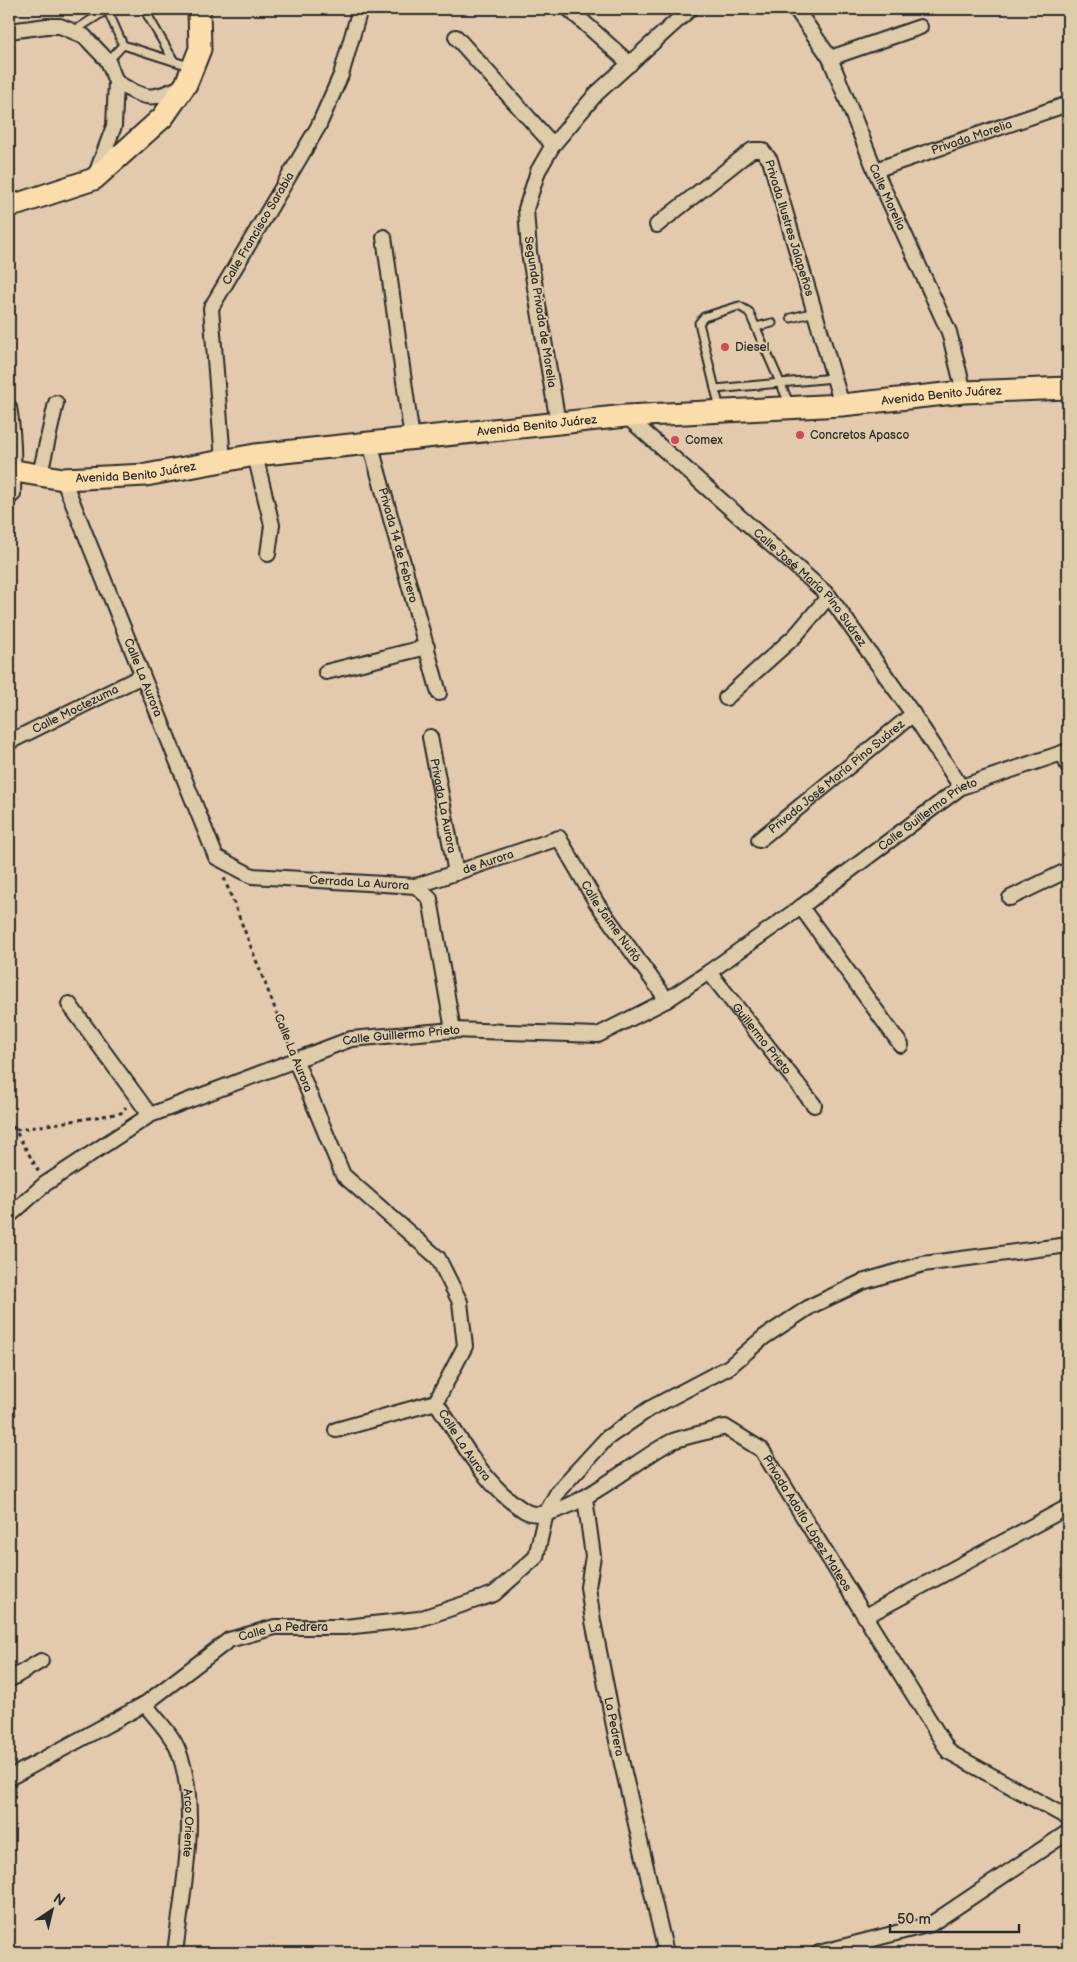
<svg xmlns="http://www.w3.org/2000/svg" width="1077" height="1962" font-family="'Balsamiq Sans',sans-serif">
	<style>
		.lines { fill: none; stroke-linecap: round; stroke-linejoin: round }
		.service-casing { stroke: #2b2b2b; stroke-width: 11 }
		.minor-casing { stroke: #2b2b2b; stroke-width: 18 }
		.primary-casing { stroke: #2b2b2b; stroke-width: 25 }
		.path { stroke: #2b2b2b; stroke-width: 3; stroke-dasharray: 4 4; stroke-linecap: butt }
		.service { stroke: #decba9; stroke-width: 7 }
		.minor { stroke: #decba9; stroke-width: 14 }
		.primary { stroke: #faddab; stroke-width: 21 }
		.poi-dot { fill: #d1495b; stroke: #decba9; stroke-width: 2 }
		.labels { text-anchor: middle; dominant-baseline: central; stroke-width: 4; stroke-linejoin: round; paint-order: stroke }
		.street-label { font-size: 12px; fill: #2b2b2b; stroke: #decba9 }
		.poi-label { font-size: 12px; fill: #2b2b2b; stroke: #decba9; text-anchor: start }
	</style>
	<rect width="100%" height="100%" fill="#e3caae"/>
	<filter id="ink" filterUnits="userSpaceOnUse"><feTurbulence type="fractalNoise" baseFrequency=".02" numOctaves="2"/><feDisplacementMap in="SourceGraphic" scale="10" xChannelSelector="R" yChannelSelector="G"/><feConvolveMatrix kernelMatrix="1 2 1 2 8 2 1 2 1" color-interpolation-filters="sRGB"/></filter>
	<g filter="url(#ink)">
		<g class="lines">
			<g class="service-casing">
				<g id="service">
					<polyline points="107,9 123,45 189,66"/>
					<polyline points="144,9 174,61"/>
					<polyline points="74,31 108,9"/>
					<polyline points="108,61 123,45"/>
					<polyline points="791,318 815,312"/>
					<polyline points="756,327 772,323"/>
					<polyline points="715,389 834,378"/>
					<polyline points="720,409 699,323 704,317 739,306 749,312 790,405"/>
				</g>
			</g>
			<g class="minor-casing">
				<g id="minor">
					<polyline points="569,9 630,64"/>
					<path id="s1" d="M796,9l34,49 45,112 74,162 15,60"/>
					<polyline points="9,31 47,26 60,26 84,36 108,61 116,82 114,126 96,174"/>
					<polyline points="456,37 553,145"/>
					<polyline points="830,58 920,27"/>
					<path d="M116,82c31,18 35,19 67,4"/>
					<path id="s2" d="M875,170l193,-66"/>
					<polyline points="657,225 752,150 762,150 770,160 842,405"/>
					<polyline points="384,237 412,439"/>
					<path d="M9,407c5,28 5,58 4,87l-4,4"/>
					<path id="s3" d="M626,416l203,180 84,118 48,73"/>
					<polyline points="558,423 529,252 526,209 538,171 553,145 596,94 690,9"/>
					<path id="s4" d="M370,443l69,250"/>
					<polyline points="255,455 272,525 268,554"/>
					<path id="s5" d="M223,460l-12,-152 107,-181 23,-52 19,-66"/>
					<polyline points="40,474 56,403"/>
					<path id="s6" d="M63,479l153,378 36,19 164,10 14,13 23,131"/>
					<polyline points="326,672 427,647"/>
					<polyline points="726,698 795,636 829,596"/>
					<path id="s7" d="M430,737l26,136"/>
					<path id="s8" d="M9,742l133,-66"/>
					<polyline points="1063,753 1068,766"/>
					<path id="s9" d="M759,840l154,-126"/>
					<path id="s10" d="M416,886l143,-48 37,64 71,98"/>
					<polyline points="1010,898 1068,870"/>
					<polyline points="801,907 901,1045"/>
					<path id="s11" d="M709,972l105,133"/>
					<polyline points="69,1004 150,1115"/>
					<path id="s12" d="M295,1059l48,116 95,83 22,44 5,44 -29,56c25,38 49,85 89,109 34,19 117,-57 148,-70 17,-6 35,-9 52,-14l37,23 187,302 119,66"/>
					<path id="s13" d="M9,1216l36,-32 105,-69 201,-76 102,-9 145,5 69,-35 42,-28 92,-65 160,-120 107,-36"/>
					<polyline points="336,1430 436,1402"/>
					<path id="s14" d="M585,1498l8,58 -5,31 5,34 26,130 47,202"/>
					<polyline points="866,1616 1068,1507"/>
					<polyline points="9,1680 41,1661"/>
					<path id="s15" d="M145,1704c10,14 27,30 33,46 23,58 4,142 -3,203"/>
					<path id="s16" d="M9,1778l136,-74 84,-64 46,-13h70l74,-8 75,-25 42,-37 10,-44 13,-23 48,-52 42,-29 80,-42 35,-30 47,-31 51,-24 61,-18 145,-19"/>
					<polyline points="819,1953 931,1924 1068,1832"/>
				</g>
			</g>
			<g class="primary-casing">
				<g id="primary">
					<polyline points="9,204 18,204 94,179 163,117 186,84 200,49 199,9"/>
					<path id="s17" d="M9,470l54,9 83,-4 109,-20 371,-39 216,-11 122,-13 104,-4"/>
				</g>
			</g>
			<g class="path">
				<polyline points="224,878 290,1047"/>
				<polyline points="9,1119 39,1172"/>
				<polyline points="16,1130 121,1113 126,1107"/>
			</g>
			<use href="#service" class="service"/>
			<use href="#minor" class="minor"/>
			<use href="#primary" class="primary"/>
		</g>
	</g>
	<g class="poi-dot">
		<circle cx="725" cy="347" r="5"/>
		<circle cx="800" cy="435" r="5"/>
		<circle cx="675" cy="440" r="5"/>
	</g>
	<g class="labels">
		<g class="street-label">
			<text stroke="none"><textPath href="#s2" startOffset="102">Privada Morelia</textPath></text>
			<text stroke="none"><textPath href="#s1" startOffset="210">Calle Morelia</textPath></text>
			<text transform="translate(789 228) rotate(73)">Privada Ilustres Jalapeños</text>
			<text stroke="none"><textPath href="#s5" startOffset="245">Calle Francisco Sarabia</textPath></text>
			<text transform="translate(540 312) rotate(81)">Segunda Privada de Morelia</text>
			<text stroke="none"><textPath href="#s17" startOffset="938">Avenida Benito Juárez</textPath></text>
			<text stroke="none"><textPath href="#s17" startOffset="532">Avenida Benito Juárez</textPath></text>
			<text stroke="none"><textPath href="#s17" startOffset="128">Avenida Benito Juárez</textPath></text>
			<text stroke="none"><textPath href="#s4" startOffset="106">Privada 14 de Febrero</textPath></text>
			<text stroke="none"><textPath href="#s3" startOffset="252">Calle José María Pino Suárez</textPath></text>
			<text stroke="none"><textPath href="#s6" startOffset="214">Calle La Aurora</textPath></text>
			<text stroke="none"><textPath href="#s8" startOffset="74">Calle Moctezuma</textPath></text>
			<text stroke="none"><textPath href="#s9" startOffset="100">Privada José María Pino Suárez</textPath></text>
			<text stroke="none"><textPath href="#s7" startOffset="70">Privada La Aurora</textPath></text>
			<text stroke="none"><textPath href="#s13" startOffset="1034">Calle Guillermo Prieto</textPath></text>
			<text stroke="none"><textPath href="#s10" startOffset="76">de Aurora</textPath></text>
			<text stroke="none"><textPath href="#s6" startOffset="556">Cerrada La Aurora</textPath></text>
			<text stroke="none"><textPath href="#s10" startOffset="249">Calle Jaime Nuñó</textPath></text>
			<text stroke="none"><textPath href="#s13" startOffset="439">Calle Guillermo Prieto</textPath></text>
			<text stroke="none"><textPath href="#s11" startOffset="85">Guillermo Prieto</textPath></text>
			<text transform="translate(293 1053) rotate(68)">Calle La Aurora</text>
			<text stroke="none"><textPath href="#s12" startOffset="460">Calle La Aurora</textPath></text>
			<text stroke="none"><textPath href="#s12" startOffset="902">Privada Adolfo López Mateos</textPath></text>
			<text stroke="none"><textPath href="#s16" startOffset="316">Calle La Pedrera</textPath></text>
			<text stroke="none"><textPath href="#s14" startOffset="232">La Pedrera</textPath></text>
			<text stroke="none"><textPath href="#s15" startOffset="131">Arco Oriente</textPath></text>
		</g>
		<g class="poi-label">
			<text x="735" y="347">Diesel</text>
			<text x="810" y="435">Concretos Apasco</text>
			<text x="685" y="440">Comex</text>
		</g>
	</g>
	<rect width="1077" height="1962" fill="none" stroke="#decba9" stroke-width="30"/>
	<rect x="15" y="15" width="1047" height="1932" fill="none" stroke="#2b2b2b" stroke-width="2" filter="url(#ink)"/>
	<g transform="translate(52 1910) rotate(35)" stroke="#decba9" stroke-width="4" paint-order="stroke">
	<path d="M0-4L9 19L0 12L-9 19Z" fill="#2b2b2b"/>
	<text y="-8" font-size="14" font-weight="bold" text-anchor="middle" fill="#2b2b2b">N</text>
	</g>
	<path d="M890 1924v8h129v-8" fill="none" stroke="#2b2b2b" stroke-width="2.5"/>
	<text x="897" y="1924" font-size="15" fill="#2b2b2b" stroke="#decba9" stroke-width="4" paint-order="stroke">50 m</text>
</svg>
